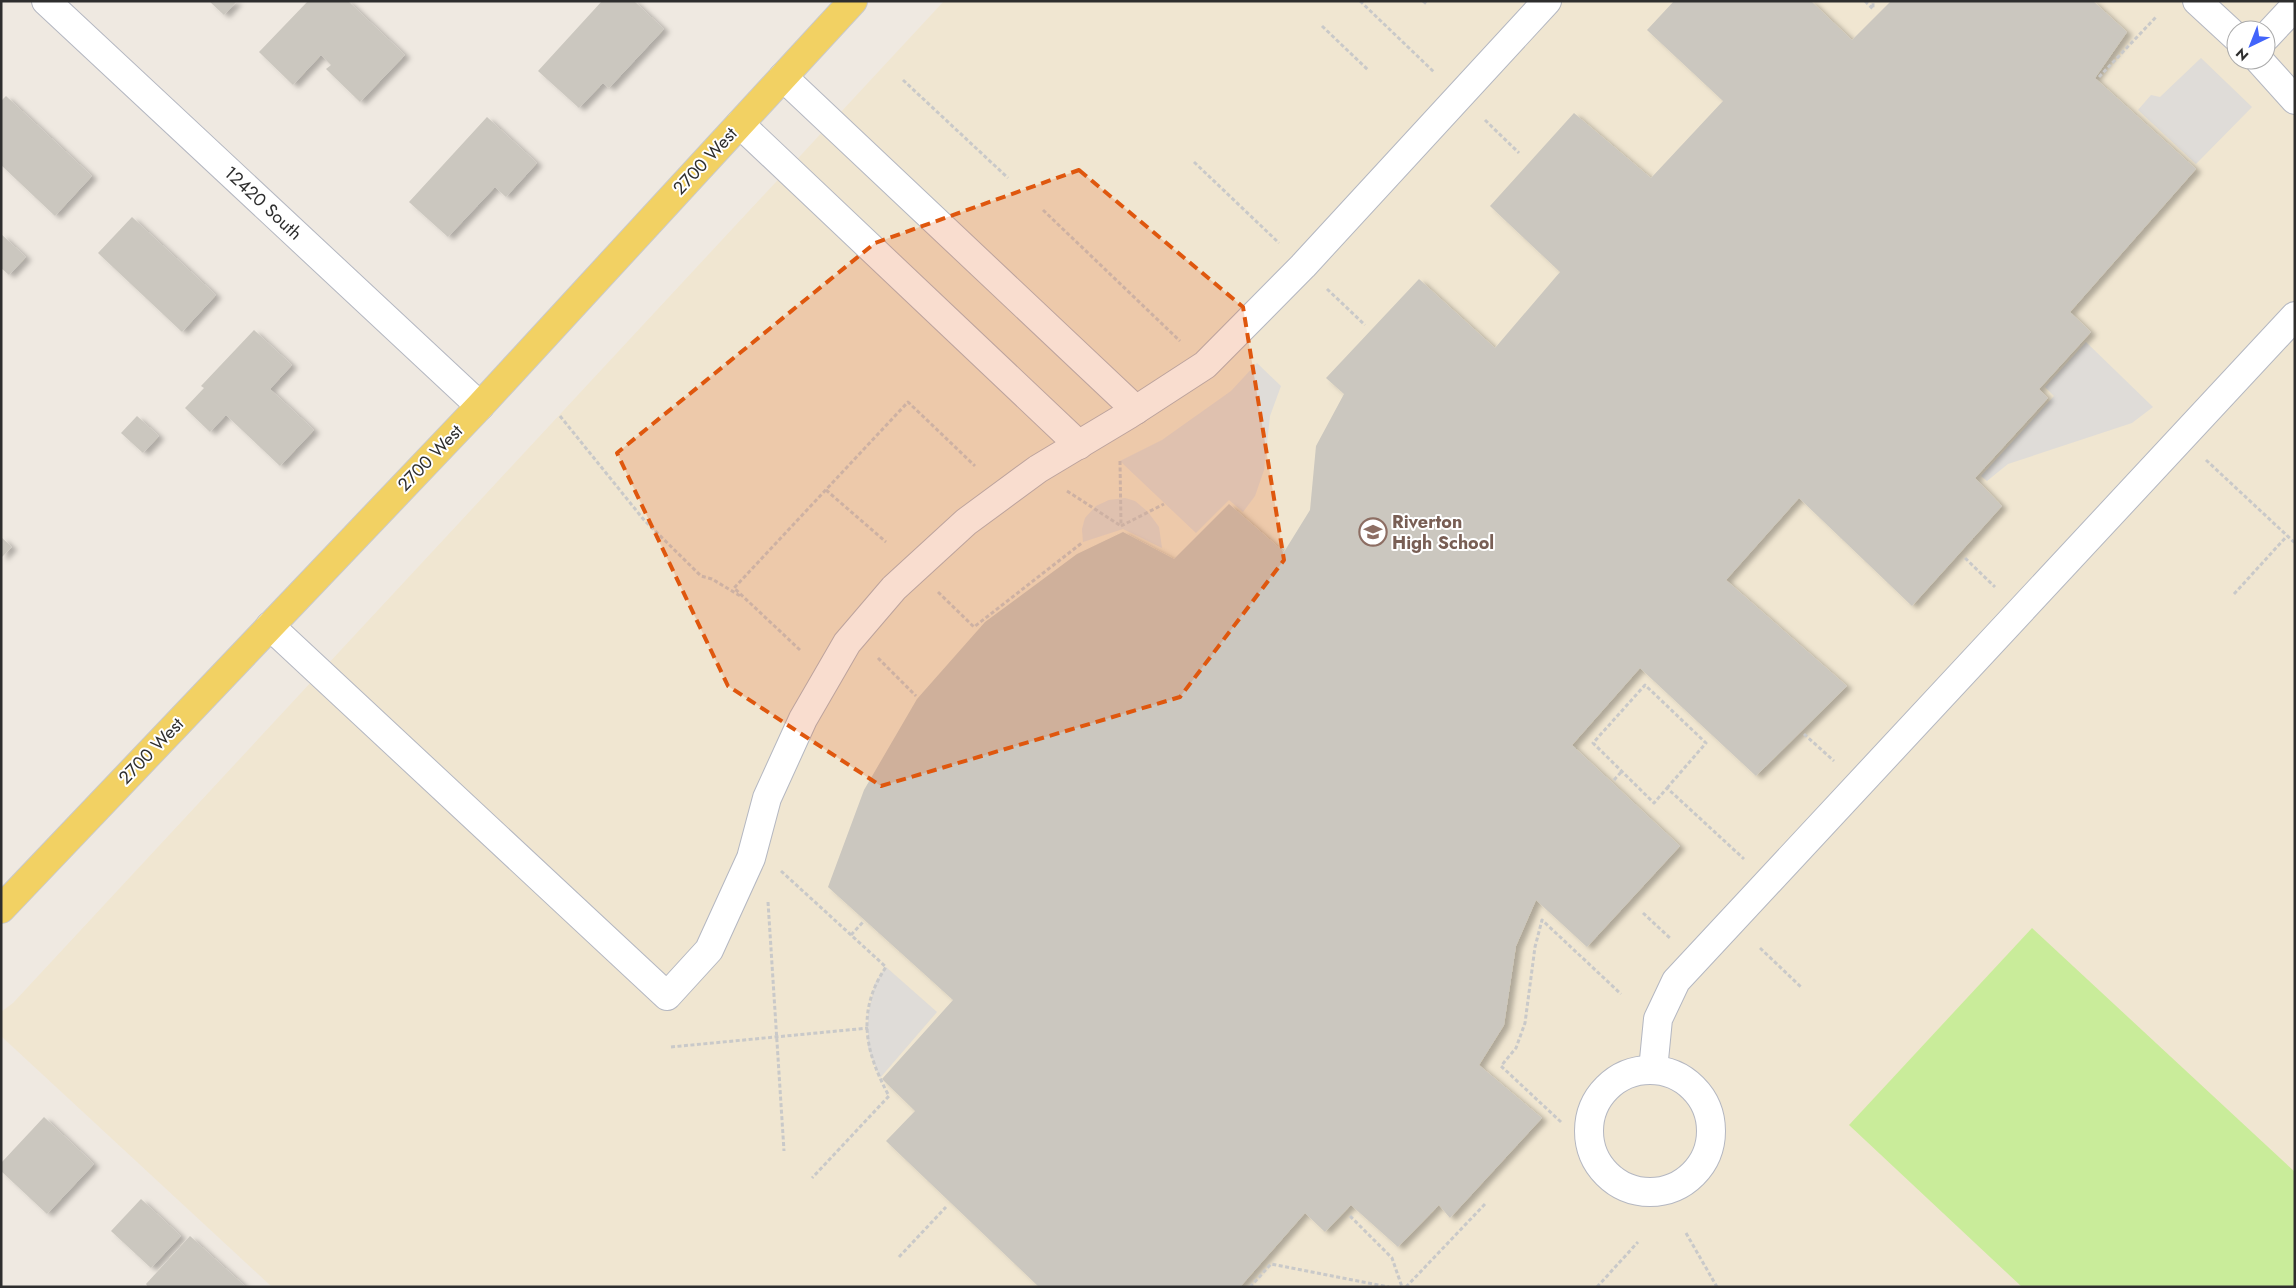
<svg xmlns="http://www.w3.org/2000/svg" width="2296" height="1288" font-family="Jost,sans-serif">
	<style>
		.education { fill: #f0e6d1; fill-rule: evenodd }
		.pitch { fill: #c9ec9a }
		.plaza { fill: #dfdcd8 }
		.building { fill: #cbc7bf; filter: url(#shadow) }
		.lines { fill: none; stroke-linecap: round; stroke-linejoin: round }
		.minor-casing { stroke: #b4b7c1; stroke-width: 30 }
		.major-casing { stroke: #c9c9c9; stroke-width: 30 }
		.path { stroke: #c9c9c9; stroke-width: 3; stroke-dasharray: 4 2.5; stroke-linecap: butt }
		.minor { stroke: #fff; stroke-width: 28 }
		.major { stroke: #f2d163; stroke-width: 28 }
		.marked { fill: #df570e; fill-opacity: 0.2; stroke: #df570e; stroke-width: 4; stroke-dasharray: 10 6; stroke-linejoin: round }
		.labels { text-anchor: middle; dominant-baseline: central; stroke-width: 4; stroke-linejoin: round; paint-order: stroke }
		.street-label { font-size: 18px; fill: #2e2e2e; stroke: #fff }
		.education-label { font-size: 18px; font-weight: bold; fill: #785e54; stroke: #fff; text-anchor: start }
	</style>
	<defs>
		<filter id="shadow"><feDropShadow dx="5.5" dy="3" stdDeviation="2.5" flood-color="#0004"/></filter>
	</defs>
	<rect width="100%" height="100%" fill="#efe9e1"/>
	<path class="education" d="M944,1h1351v1286h-2023l-271,-251v-24l12,-9zM2236,30h30v30h-30z"/>
	<polygon class="pitch" points="2032,928 2295,1172 2295,1287 2022,1287 1849,1125"/>
	<g class="plaza">
		<polygon points="2201,58 2252,107 2196,164 2138,110 2151,95 2160,97"/>
		<polygon points="2086,342 2153,407 2132,423 2008,464 1987,481 1981,476 2054,396 2045,387"/>
		<polygon points="1257,363 1281,386 1270,416 1264,470 1255,496 1243,512 1229,500 1196,533 1120,461 1162,440 1231,391"/>
		<polygon points="1125,498 1135,501 1148,512 1159,527 1162,548 1123,529 1083,542 1082,529 1085,518 1096,506 1109,500"/>
		<polygon points="886,967 937,1012 880,1078 868,1048 868,1015 875,983"/>
	</g>
	<g class="building">
		<polygon points="209,1 237,1 224,15"/>
		<polygon points="308,1 348,1 405,55 360,102 326,69 331,65 321,55 293,85 259,52"/>
		<polygon points="602,1 634,1 664,29 609,88 603,83 579,108 538,71"/>
		<polygon points="1674,1 1811,1 1852,40 1891,1 2093,1 2127,32 2095,78 2196,169 2070,312 2091,332 2039,389 2048,398 1975,478 2002,506 1912,606 1799,498 1726,580 1847,686 1756,776 1640,668 1572,745 1680,846 1587,947 1536,900 1516,946 1504,1025 1479,1065 1542,1118 1450,1218 1439,1205 1398,1247 1351,1205 1325,1232 1305,1213 1240,1287 1039,1287 886,1141 915,1111 882,1079 953,1000 828,887 864,790 917,699 985,622 1077,554 1123,532 1174,559 1229,504 1284,552 1310,510 1316,446 1344,394 1326,378 1419,279 1495,348 1560,272 1490,206 1574,113 1651,178 1723,101 1647,30"/>
		<polygon points="6,96 92,176 55,216 1,165 1,101"/>
		<polygon points="487,117 537,163 506,197 495,187 448,237 409,202"/>
		<polygon points="132,217 216,295 182,332 98,253"/>
		<polygon points="1,234 26,257 9,275 1,268"/>
		<polygon points="254,330 292,365 270,389 314,430 280,466 226,415 210,432 185,408 204,388 201,386"/>
		<polygon points="137,416 159,436 143,453 121,433"/>
		<polygon points="1,537 12,547 1,558"/>
		<polygon points="44,1117 94,1164 47,1214 1,1171 1,1163"/>
		<polygon points="141,1199 181,1236 151,1268 111,1231"/>
		<polygon points="190,1236 246,1287 148,1287 146,1284"/>
	</g>
	<g class="lines">
		<g class="minor-casing">
			<g id="minor">
				<polyline points="46,1 480,406"/>
				<polyline points="2197,1 2236,37"/>
				<polyline points="2266,37 2295,6"/>
				<polyline points="2259,60 2295,100"/>
				<polyline points="783,77 1136,410"/>
				<polyline points="740,124 1079,445"/>
				<polyline points="270,626 667,996 709,950 751,858 767,798 803,719 847,643 894,588 966,522 1038,469 1128,415 1205,365 1303,266 1547,1"/>
				<polyline points="1653,1070 1658,1019 1676,981 2295,316"/>
				<circle cx="1650" cy="1131" r="61"/>
			</g>
		</g>
		<g class="major-casing">
			<polyline id="major" points="1,909 480,406 853,1"/>
		</g>
		<g class="path">
			<polyline points="1360,1 1435,73"/>
			<polyline points="1423,1 1428,5"/>
			<polyline points="1865,1 1873,9 1873,1"/>
			<polyline points="1322,26 1368,70"/>
			<polyline points="2099,77 2157,16"/>
			<polyline points="903,80 1008,178"/>
			<polyline points="1485,120 1519,153"/>
			<polyline points="1194,162 1279,243"/>
			<polyline points="1043,210 1180,341"/>
			<polyline points="1327,289 1365,325"/>
			<polyline points="560,416 644,520 701,576 712,579 742,597"/>
			<polyline points="2206,460 2295,543"/>
			<polyline points="1120,461 1121,526"/>
			<polyline points="826,490 886,542"/>
			<polyline points="1067,491 1121,526"/>
			<polyline points="1121,526 1164,504"/>
			<polyline points="1965,558 1995,587"/>
			<polyline points="938,592 974,627 1083,542"/>
			<polyline points="2234,594 2287,536"/>
			<polyline points="800,650 734,588 908,402 975,466"/>
			<polyline points="878,658 916,696"/>
			<polyline points="1804,734 1834,761"/>
			<polyline points="1614,780 1622,771"/>
			<polyline points="1667,788 1706,743 1645,685 1593,743 1654,803 1667,788 1744,859"/>
			<path d="M781,871l105,96c-30,44 -21,85 3,129l-77,82"/>
			<polyline points="768,902 784,1151"/>
			<polyline points="1643,913 1671,939"/>
			<polyline points="851,935 863,922"/>
			<polyline points="1760,948 1801,987"/>
			<polyline points="671,1047 868,1028"/>
			<polyline points="1561,1122 1501,1066 1516,1048 1525,1023 1535,947 1542,920 1621,994"/>
			<polyline points="1350,1216 1392,1258 1402,1287"/>
			<polyline points="1686,1233 1717,1287"/>
			<polyline points="899,1257 946,1207"/>
			<polyline points="1250,1287 1271,1264 1389,1287"/>
			<polyline points="1406,1287 1485,1204"/>
			<polyline points="1597,1287 1638,1242"/>
		</g>
		<use href="#minor" class="minor"/>
		<use href="#major" class="major"/>
	</g>
	<path class="marked" d="M1079,170l164,137 41,253 -104,137 -299,89 -153,-100 -111,-233 258,-210z"/>
	<defs>
		<g id="school-ring" transform="scale(1.4375)"><circle r="9.5" fill="#fff" stroke="#8d6e63" stroke-width="1.5"/><path d="M0-5L7-2L0 1L-7-2ZM-4 1L0 2.5L4 1V4Q0 6-4 4Z" fill="#8d6e63"/></g>
	</defs>
	<g fill-rule="evenodd">
		<use href="#school-ring" x="1373" y="532"/>
	</g>
	<g class="labels">
		<g class="street-label">
			<text transform="translate(705 161) rotate(-47)">2700 West</text>
			<text transform="translate(263 203) rotate(43)">12420 South</text>
			<text transform="translate(430 458) rotate(-46)">2700 West</text>
			<text transform="translate(151 751) rotate(-46)">2700 West</text>
		</g>
		<g class="education-label">
			<text x="1392" y="522">Riverton<tspan x="1392" dy="21">High School</tspan></text>
		</g>
	</g>
	<rect width="2296" height="1288" fill="none" stroke="#2e2e2e" stroke-width="5"/>
	<g transform="translate(2251 45) rotate(223)"><circle r="24" fill="#ffffff" stroke="#ababab"/>
	<path d="M0-4L9 19L0 12L-9 19Z" fill="#4264fb"/>
	<text y="-8" font-size="14" font-weight="bold" text-anchor="middle" fill="#2e2e2e">N</text>
	</g>
</svg>
